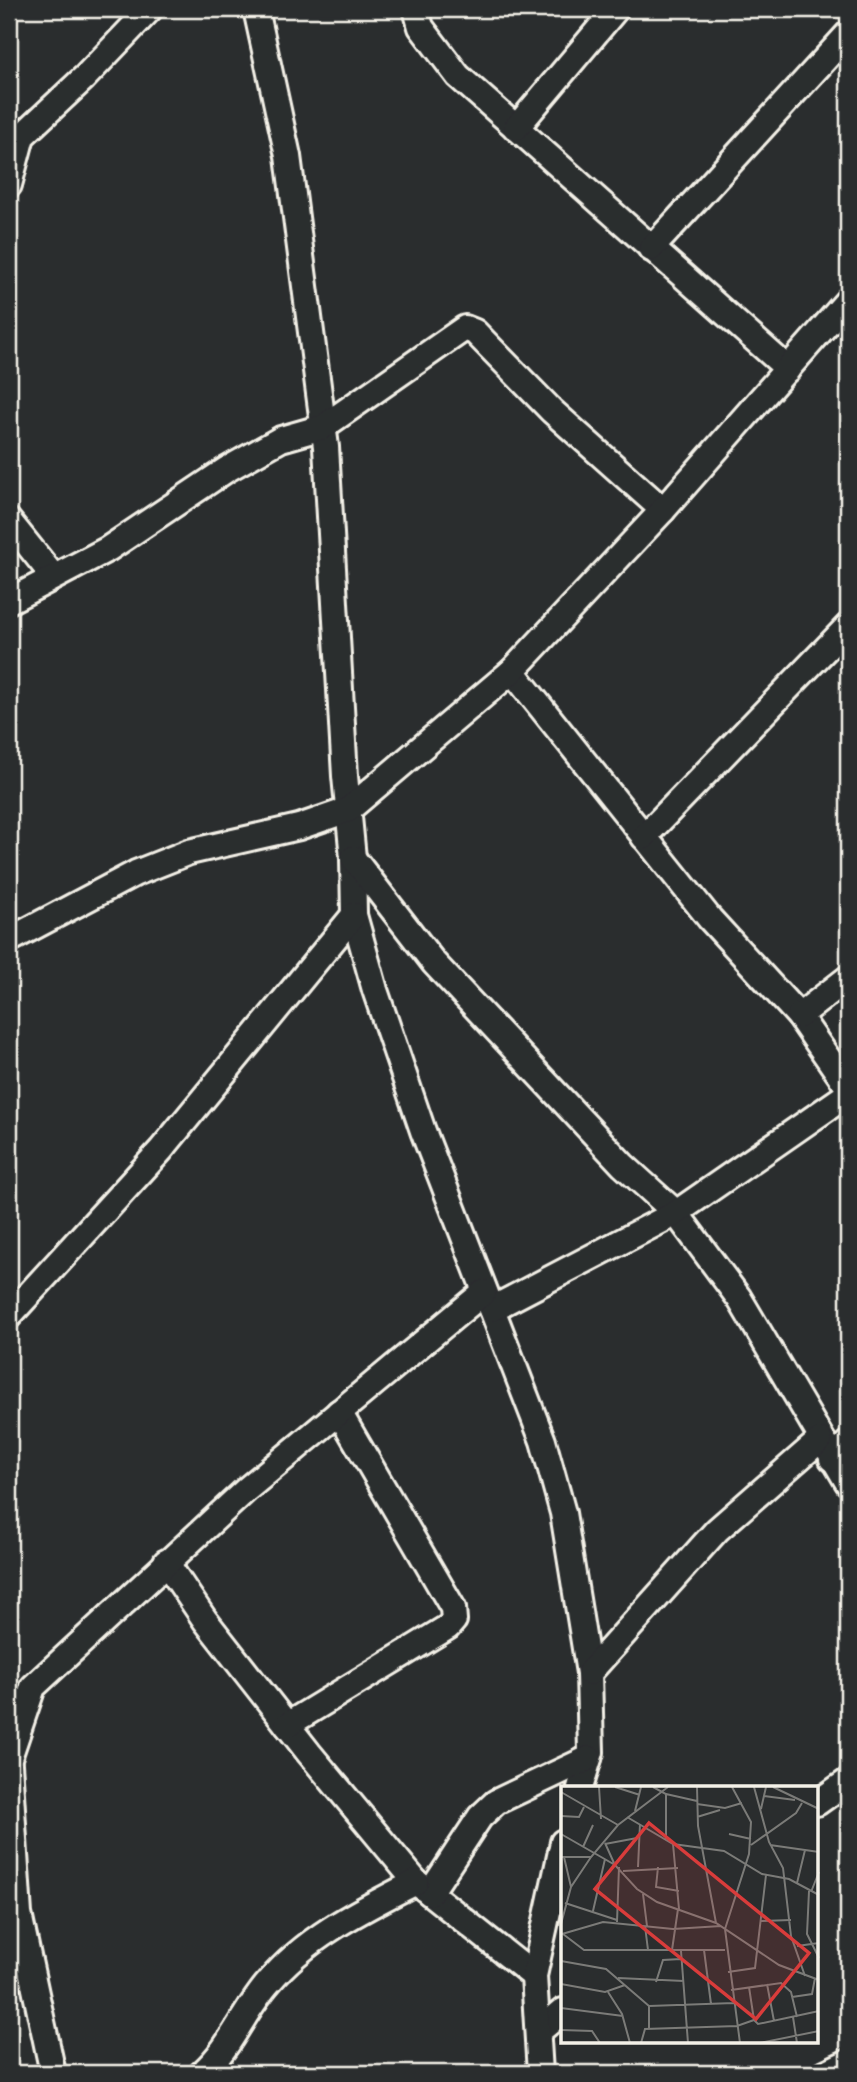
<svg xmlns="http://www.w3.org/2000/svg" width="857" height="2082" font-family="'Architects Daughter',sans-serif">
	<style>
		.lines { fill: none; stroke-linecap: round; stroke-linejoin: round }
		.minor-casing { stroke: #f4f1e8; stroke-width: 30 }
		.minor { stroke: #2a2d2e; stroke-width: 24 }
		.inset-road { fill: none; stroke: #7b7b78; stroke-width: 2 }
		.view { fill: #d93c3b; fill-opacity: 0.15; stroke: #d93c3b; stroke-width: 3.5 }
		.inset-edge { fill: none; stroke: #f4f1e8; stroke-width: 3.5 }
	</style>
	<rect width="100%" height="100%" fill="#2a2d2e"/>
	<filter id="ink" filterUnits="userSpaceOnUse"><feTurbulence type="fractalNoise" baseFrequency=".0143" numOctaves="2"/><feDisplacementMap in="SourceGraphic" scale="14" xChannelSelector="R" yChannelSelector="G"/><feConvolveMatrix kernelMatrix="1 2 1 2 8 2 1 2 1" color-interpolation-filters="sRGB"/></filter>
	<g filter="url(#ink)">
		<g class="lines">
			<g class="minor-casing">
				<g id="minor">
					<polyline points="256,9 288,156 326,447 345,776 353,858 354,915 375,990 423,1131 543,1441 563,1513 589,1673 591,1752 580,1788"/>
					<polyline points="416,9 421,27 458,76 788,369"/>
					<polyline points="516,128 616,9"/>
					<polyline points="9,185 22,136 84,78 150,9"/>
					<polyline points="651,249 848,34"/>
					<polyline points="9,521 53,576"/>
					<polyline points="9,601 108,549 226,470 281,439 323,427 465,328 475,332 552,411 663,510"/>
					<polyline points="512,671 710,919 799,1016 848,1087"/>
					<polyline points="644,837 848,626"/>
					<polyline points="353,858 434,963 623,1165 676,1213 739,1298 848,1483"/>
					<polyline points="9,940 136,873 189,852 299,827 348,810 512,671 663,510 848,300"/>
					<polyline points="799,1016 848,978"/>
					<polyline points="492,1309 676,1213 848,1094"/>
					<polyline points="9,1316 161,1150 354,915"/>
					<polyline points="832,1459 848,1443"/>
					<polyline points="166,1562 205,1620 309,1753 416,1882 534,1976"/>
					<polyline points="589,1673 717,1530 820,1440"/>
					<polyline points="287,1725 448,1627 454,1620 453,1608 339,1412"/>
					<polyline points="9,1758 33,1687 247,1489 484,1292"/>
					<polyline points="9,1764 19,1914 53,2073"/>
					<polyline points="817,1803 848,1781"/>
					<polyline points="430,1893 480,1817 496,1802 589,1758"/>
					<polyline points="538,2032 563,2011"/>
					<path d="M202,2073c29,-25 42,-63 67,-91 38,-46 95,-73 147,-100"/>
					<polyline points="540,2073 534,1976 563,1842"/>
					<polyline points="825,2073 848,2062"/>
				</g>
			</g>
			<use href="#minor" class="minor"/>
		</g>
	</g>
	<g transform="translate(561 1786)">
		<rect width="257" height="257" fill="#2a2d2e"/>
		<path class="inset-road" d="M38,1l2,32M54,1l25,8M92,1l13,7v45M136,1l1,39 18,97M171,1l19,35 -2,32 -24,75 15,114M193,1l15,55 14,26 8,68 14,40M212,1l46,22M0,6l57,33M105,8l31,7M203,10l31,4M136,18l28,4 17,-5M200,23l5,-22M74,25l6,-24M0,30l18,1 5,-10M66,31l46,27 51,7 38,23 27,5 30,16M136,31l23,-7M0,48l54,31 22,24 20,13 59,21 63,42 40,15M168,48l22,5M44,57l9,20M44,58l32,-6M112,58l6,65M190,59l45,-32 6,-10M209,59l49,7M22,61l10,-22M0,71h30M3,71l7,30M77,81l2,-43M97,81l-2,20 23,4M62,85l55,-3M236,97l8,-33M248,105l-2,43 12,24M250,106l8,-20M82,108l4,32M4,117l52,17M32,125l12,-52M200,135l30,-1M56,136l2,-55M0,138l10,-37 20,-30 27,-32 50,-38M84,140l3,24M1,148l41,-12 70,7 48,-3M2,148l21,16h141M236,160l22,-3M111,164l6,-41M143,164l7,54M120,165l7,92M0,175l45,8 43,37 85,-3M167,186l27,-4 11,-93M57,192l66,3M95,196l7,-22 18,-1M0,198l44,8 20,-7M206,198l7,37M188,201l5,33M170,204l50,-7 10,9 6,25M47,206l14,22 8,29M231,211l20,-3 3,-16M88,220v23M0,222l62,8M232,231l4,26M0,244l31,1 8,12M80,257l4,-14 92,-3 17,-6 4,4 61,-13M199,257l59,-12"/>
		<path class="view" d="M88,37l160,130 -53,66 -161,-130z"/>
		<rect width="257" height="257" class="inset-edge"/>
	</g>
	<rect width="857" height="2082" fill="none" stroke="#2a2d2e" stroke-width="35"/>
	<rect x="18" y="18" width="822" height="2047" fill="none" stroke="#f4f1e8" stroke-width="2.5" filter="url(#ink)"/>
</svg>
